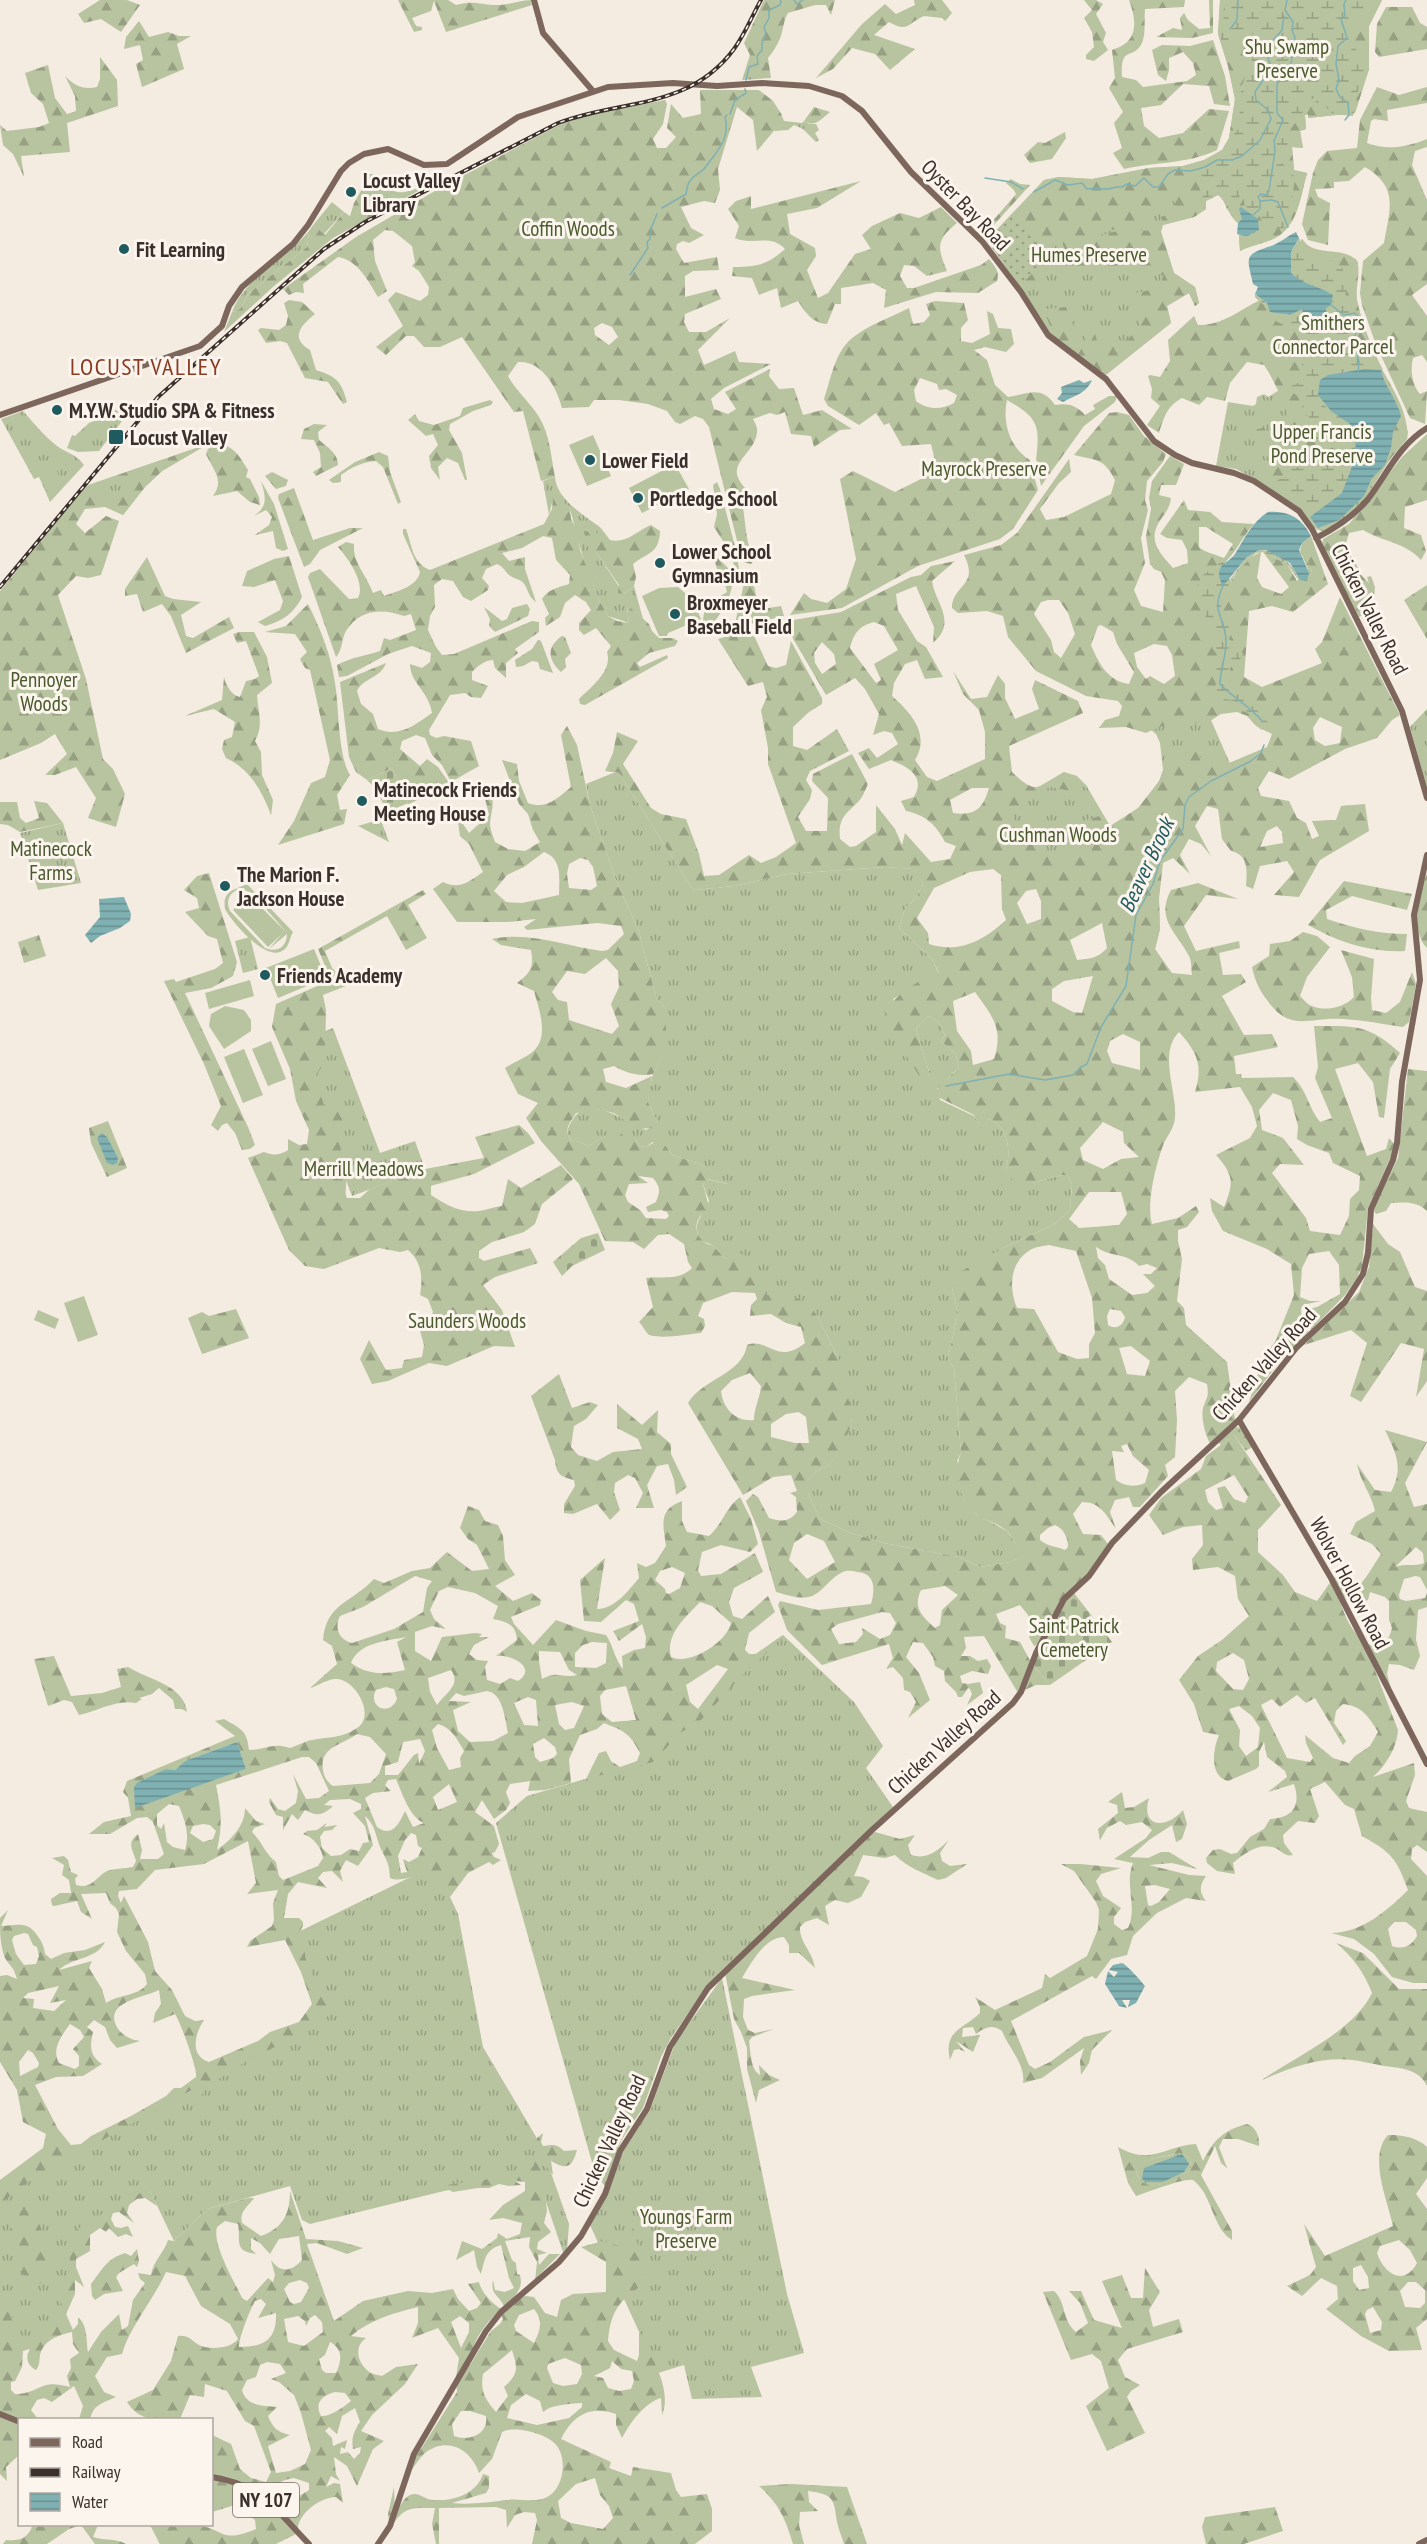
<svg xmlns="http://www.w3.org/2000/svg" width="1427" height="2544" font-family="'PT Sans Narrow',sans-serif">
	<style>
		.grass { fill: url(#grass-tufts) }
		.forest { fill: url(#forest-firs); fill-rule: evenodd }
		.wetland { fill: url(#wetland-marsh) }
		.cemetery { fill: url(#cemetery-stones) }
		.garden { fill: url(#garden-dots) }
		.pitch { fill: #b8c4a0; fill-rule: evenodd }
		.water { fill: url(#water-rules) }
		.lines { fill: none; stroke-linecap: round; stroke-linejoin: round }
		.stream { stroke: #7fb0b2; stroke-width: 1.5 }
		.major { stroke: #7d675c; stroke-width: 6 }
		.rail-casing { stroke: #3b302b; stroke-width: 4 }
		.rail { stroke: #fbf5ee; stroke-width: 1.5; stroke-dasharray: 4.5; stroke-linecap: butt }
		.poi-dot { fill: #1f5a5e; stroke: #fbf5ee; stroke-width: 2 }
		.labels { text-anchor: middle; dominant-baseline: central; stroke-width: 6; stroke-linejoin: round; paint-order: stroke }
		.shield { fill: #fbf5ee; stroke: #756b66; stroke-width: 1.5 }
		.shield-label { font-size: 20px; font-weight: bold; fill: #3b302b }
		.park-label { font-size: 21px; fill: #4a5a2e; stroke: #fbf5ee }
		.poi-label { font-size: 21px; font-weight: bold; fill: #3b302b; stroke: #fbf5ee; text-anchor: start }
		.street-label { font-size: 21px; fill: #3b302b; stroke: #fbf5ee }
		.water-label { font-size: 22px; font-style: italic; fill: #1f5a5e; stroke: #fbf5ee }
		.quarter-label { font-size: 24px; letter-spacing: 1.5px; fill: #8c3b22; stroke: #fbf5ee }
	</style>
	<defs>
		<pattern id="grass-tufts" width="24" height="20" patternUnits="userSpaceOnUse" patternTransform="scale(1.5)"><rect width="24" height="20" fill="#b8c4a0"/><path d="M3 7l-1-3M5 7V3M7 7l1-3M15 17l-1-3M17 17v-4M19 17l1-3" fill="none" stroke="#97a083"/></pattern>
		<pattern id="forest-firs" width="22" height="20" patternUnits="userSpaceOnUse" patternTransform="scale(1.5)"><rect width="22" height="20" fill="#b8c4a0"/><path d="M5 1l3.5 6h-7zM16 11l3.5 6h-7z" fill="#97a083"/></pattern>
		<pattern id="wetland-marsh" width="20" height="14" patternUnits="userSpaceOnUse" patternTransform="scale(1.5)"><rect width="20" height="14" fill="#b8c4a0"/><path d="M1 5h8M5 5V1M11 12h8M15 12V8" fill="none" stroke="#97a083"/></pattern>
		<pattern id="cemetery-stones" width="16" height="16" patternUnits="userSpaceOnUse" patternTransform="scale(1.5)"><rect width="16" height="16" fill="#b8c4a0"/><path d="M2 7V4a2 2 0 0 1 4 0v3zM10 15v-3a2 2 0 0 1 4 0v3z" fill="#97a083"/></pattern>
		<pattern id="garden-dots" width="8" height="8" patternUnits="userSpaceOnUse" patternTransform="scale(1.5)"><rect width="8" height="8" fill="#b8c4a0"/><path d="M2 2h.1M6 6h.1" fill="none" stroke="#97a083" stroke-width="1.8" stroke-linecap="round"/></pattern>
		<pattern id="water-rules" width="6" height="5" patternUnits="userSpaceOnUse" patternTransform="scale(1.5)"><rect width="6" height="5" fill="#7fb0b2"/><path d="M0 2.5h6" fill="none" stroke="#699091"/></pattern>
	</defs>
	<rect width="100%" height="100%" fill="#f4ebe1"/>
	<g class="grass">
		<path d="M1220,0h162l-13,26v43l-14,44 -47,5v-4l-3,1 1,14 -6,2 3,17 -11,-1 2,23 13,3c-7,25 -9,56 -36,67 -11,4 -21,6 -31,11l-2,-28c-10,-8 -12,-23 -20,-28l-12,6v8l-12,8 -31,8 -2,7 13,41 21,14 4,16 -4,3 -6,-13 -22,13 4,17 -64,51 -4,1 -57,-44 -23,-41 -36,-50 57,-60 15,-3 33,2 57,-11 34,-2 21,-6 18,-10 7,-12 6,-39 -7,-33 -10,-32z"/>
		<polygon points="782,116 784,121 802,123 804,121 809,124 816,124 819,130 815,133 819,140 816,142 803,129 794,125 788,130 774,131"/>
		<polygon points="332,202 344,212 323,235 313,225"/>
		<path d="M309,231l-2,16 -58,46 -9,16 -8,3c14,-36 53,-52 77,-81z"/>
		<path d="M1302,239c12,20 45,5 56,24 0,9 -3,18 -2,28 1,19 9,40 16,58 12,29 38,58 35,90 -19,18 -29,43 -45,63 -10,13 -24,21 -37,30l-9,-3 -17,-21 -34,-23 -29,-16 -20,-3 12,-64 25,4 3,-2 1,-7 7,-3 4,3 18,-11 5,-129z"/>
		<polygon points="116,410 126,416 99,451 78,452 67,448 72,435 75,436 89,423 106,416 104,412"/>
		<path d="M23,411c11,12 21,25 34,35 10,7 19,8 27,19l-34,37 -11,-25 -5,2 -33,-60z"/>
		<polygon points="208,444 162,471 145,487 123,515 80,493 88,485"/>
		<path d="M555,477c1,22 30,39 46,51l-3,5 -2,19 28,42 10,-8 9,33 -12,-11 -4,1 2,14 -21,-7 -9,-16 -14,-35 -15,-56 -16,-14 -5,20 -6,-34z"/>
		<polygon points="1427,709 1427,788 1410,727"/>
		<polygon points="1202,710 1211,720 1235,775 1207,793 1162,861 1158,876 1160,929 1155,949 963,831 1064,772 1086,785 1110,826 1122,833 1159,781 1163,770 1160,743 1156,734 1151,730 1159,727 1157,718"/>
		<path d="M613,773h6l72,114 4,3 39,-4 53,-12 98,-7 29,2 9,15 -7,14 -11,11 -6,19 33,31 7,15 -46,25 23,69 7,13 7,-6 -14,-46 12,-13 11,6 6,13 -4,6 15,13 3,14c-10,6 -13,15 -22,21l3,11 34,16 7,11 8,-8c20,8 22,32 17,51l26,13 30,-8 6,1 4,8 -2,26 -15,14 -52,24 -51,40 6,25 -10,45 6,11 7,84 -4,8 7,38 12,15 31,17 17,25 -14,6 -30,5 -21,-10 -75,-14 -33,-10 -31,-14 -12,-26v-13l7,-8 14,-7 11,-15 12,-27 -14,-66 -22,-43 -49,-19 -34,-37 -7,1 -14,-14 -12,-5c0,-3 -3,-6 -3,-10 -2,-9 9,-20 12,-29l-6,-17 3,-5 21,5 -27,-20 -28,-9 -7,-10 -6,1 1,-3 -8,-1 -5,5 -7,-1 -5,-7c-18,-2 -34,-6 -47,8l-5,-4 -12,-3c-6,-9 -3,-12 2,-21 15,-26 54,3 73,11l12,-7 -10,-21 1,-11 4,-17 13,-27v-38l-10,-12 -17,-65 -23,-52 -26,-75 -4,-21z"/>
		<polygon points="378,820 382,823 389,842 358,826"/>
		<polygon points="63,823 81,883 38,890 20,833"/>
		<polygon points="250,937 258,969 243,973 235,941"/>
		<polygon points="333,1028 380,1153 415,1141 425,1169 352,1196 294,1043"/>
		<polygon points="38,1310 59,1319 55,1329 34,1320"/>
		<polygon points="783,1635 854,1702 883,1746 866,1768 893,1807 707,1986 671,2038 661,2057 643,2108 622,2139 605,2186 595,2173 496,1823 527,1796 650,1760 680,1729 700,1716 743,1663"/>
		<polygon points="435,1865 458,1914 483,2047 542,2147 569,2224 567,2252 564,2255 546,2202 540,2172 444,2191 310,2224 302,2220 290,2186 207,2209 174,2241 150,2191 80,2229 65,2323 17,2350 0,2301 0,2196 324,2012 288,1937"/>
		<polygon points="722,1978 787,2294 804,2353 751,2367 762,2397 692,2399 684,2365 658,2373 590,2225 623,2151 650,2110 676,2041"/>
		<path d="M1182,2153l8,5 1,10 -4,4c-19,9 -42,26 -51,-1 7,-15 31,-14 46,-18z"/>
	</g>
	<g class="forest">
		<polygon points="100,0 127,0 140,5 121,32 101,19 84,23 78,14"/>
		<path d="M398,0h50l8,5c19,-5 23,0 42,0 11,0 22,-5 33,-5l1,5 -86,27 -12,-31 -3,10 -19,7 4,8 6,1v3l-8,2z"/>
		<path d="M764,0h71l-4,15 -5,-10h-11l-27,8c-4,7 -4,11 -6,19 -2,9 -8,19 -14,26l3,20 -29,2 8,-25 -6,-12z"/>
		<path d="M914,0h28l10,13 -7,8 -3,-3 -18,-2c-18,8 -15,17 -35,6l-15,13 41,14 -25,21 -15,-16 -23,-6 -19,21 -17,9 46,-54 23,-20 11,10 19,-9z"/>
		<polygon points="1084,0 1096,0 1103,4 1096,14 1106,33 1103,42 1108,50 1094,61 1086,59 1086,55 1094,47 1092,32 1084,18 1092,10"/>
		<path d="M1129,0h56l-1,7 -39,2c-1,10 1,25 -3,34 -9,18 -22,1 -20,34l14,3 7,7 44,-6 9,-6 -3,-12 -10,-11 -14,6v12l-3,11 -8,-6 -6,-25 10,-5 28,1 23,-6 12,36 5,30 -16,-2 -5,-18 -26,-2 -22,21 -20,3 3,18 15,12 24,-5 26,-24 20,2 -12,39c-29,14 -62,12 -93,19l-11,-16 9,-5 -8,-25 9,-11 -14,-24 6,-10 -3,-28c27,-8 25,-28 17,-50z"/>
		<polygon points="1209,0 1213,0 1213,33 1192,38 1156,37 1173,28 1182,30 1180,18 1184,13 1188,20 1199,29 1210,28"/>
		<path d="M1220,0h162l-13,26v43l-14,44 -47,5v-4l-3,1 1,14 -6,2 3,17 -11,-1 2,23 13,3c-7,25 -9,56 -36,67 -11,4 -22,6 -31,11l-1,-15 16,-3 3,-14 -18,-12 -1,5 3,7 -4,4c-11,-9 -12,-23 -20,-28l-12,6v8l-12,8 -31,8 -2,-8 11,-4 3,-9 -4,-14 -13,2 -3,4 3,13 -19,6 -2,12 -28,3 -42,25 -5,-13h-7l-3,3 5,18 -6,1 -1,-11 -6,-4 -3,17 3,16 -13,5 -2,-4 -6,7 -36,-50 10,2 1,-13 46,-49 15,-3 33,2 57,-11 34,-2 21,-6 18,-10 7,-12 6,-39 -7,-33 -10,-32z"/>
		<polygon points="1386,7 1412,7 1420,23 1427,27 1427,49 1379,57 1375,52 1377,24"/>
		<polygon points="139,21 149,37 168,32 179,36 191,36 177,44 184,69 142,87 136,64 143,60 140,45 124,49 126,37"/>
		<path d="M100,57l17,23 1,26 -51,17 3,29 -49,4 3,21 -11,-23 -10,-9 -3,-20 7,6 32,-4 10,-4 -6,-19 -12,-11 -6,-20 23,-8 7,33 12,16 9,-3 -1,-15 -10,-20c10,10 18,14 32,11l3,-8z"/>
		<path d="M1377,87l22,8 28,-8v16l-40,7 1,11 -14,-2 -3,2 -4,22c20,8 40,4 60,-4v8l-12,4 -3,14 15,35v84l-15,11 15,21v46l-5,-7 -9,3c-3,12 -1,27 7,36l7,-3 -2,33 -15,-6 -34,-73 -14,-40 -2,-12 3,-32 21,-18c6,-34 15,-56 -19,-76l-16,14 -15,1v6l-19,1 3,8 12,6 -2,42 -20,-5 -6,-16 11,-51 5,-13 9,-9 30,-3 3,-28z"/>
		<path d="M700,90h59l14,11 9,14 -4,11 -21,25 -4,-31 -16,-13 -19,62 2,21 -5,13 -11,-2 -23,6 10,21 13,7 -15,8 -6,-2 -6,3 -1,5 8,14 33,-6 2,13 -26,1 -8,5v21l31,-8 5,10 -36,15 -1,8 5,10h17l24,-14 -32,32 6,15 31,-14 4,11 32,2 -47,24 -13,11 3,10 14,5 8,-5 -11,-17 45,-23 -1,7 10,13 15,-1 9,27 19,-5 30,19 -12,1 -26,17 -3,-11 -20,-2 -6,-22 -8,3 -7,-2 -17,6c2,4 5,9 4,13 -2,24 -37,32 -10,58v7l-5,5c4,20 3,40 12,58l-3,4 -8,-2 -2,-5 -32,-130 -6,-8 -8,-3 -15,8 -5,-2 -8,-11 -19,-7 -29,-4h-25l-5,7 -27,1c-5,-20 -20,-48 -44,-46l-10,14c8,15 22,26 31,41 11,17 12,40 16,60l-14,4 -18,-70 -9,1 -52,-75 -22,10h-16l-10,-11h-8l-20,19 -10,-8 27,-21 -15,-26 8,-8 24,9 8,-6 1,-8 -10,-16 -7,-5 3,-4 -3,-16 -19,-15 -8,-1 -12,10 2,21 12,30 -9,6c-10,-16 -20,-37 -40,-40l-35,27 1,9 -8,-1 -7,3 -6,-6 73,-52 84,-49 123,-65 25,-8 77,-15 2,4 -4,20 -10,15 4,9h9l10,-11 -9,-9 4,-24 12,14 18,-4zM602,323l10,4 6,10 -9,8 -14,-10 -1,-7z"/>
		<path d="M814,107l16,5c-9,7 -15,16 -26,9z"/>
		<polygon points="1065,132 1066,138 1052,159 1030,163 1024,155 1038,142 1045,143"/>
		<path d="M366,174h7c26,25 24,20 56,11l-96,53 -59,48 -50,46 8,-20 8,-3 9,-16 58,-46 2,-16 4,-6 12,10 19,-23 6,4 4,-13 13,-23z"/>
		<polygon points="1011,179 1020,184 1030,185 991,228 991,223 1016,194 1013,189 1006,183"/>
		<path d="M861,181l-44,27 -30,6 3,20 25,14 1,8 -9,14 11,28 10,-5 27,-39 16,-5 -9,-14 10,-9 28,-13 19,5 22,-11 16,16c-21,17 -20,24 -10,48l-20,5 -13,-10 -10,-1 -4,11 7,12h7l67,-23 8,-6c6,8 11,12 8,22l-19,12 -42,-1 -52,16 2,-18 -13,-7 -32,5v16h-6l-8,20c-15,-1 -22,-12 -29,-23l-17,7 -4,-20 -18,7 -7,-17 -20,-2 1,-9c24,0 34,-2 52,-18 -14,-16 -33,-3 -50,-11l4,-12 -11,-17 8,-8 15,-5v13z"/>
		<path d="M1129,229l32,3 13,41 21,14 4,16 -4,3 -6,-13 -22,13 4,17 -64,51 -4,1 -25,-20 7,-13 1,-27 4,1 9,32 28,-8 12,-12 1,-14 -8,-10 -1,-10c14,-3 27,-3 33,-18l-19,-8 -67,-1 -3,-6 -8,-5 41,-23z"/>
		<path d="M1302,239l8,9 46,11c6,10 -1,28 1,41 5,24 15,48 26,70h-15l-2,-3 -17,2v61l-35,91 1,6 -16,-19 -34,-23 6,-22 -18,-33 10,-2 12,18 13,3 8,-8c-7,-24 -17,-54 -32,-76l-17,-3 -17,21 -5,18 -18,-4 -8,8 -17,-7c-15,8 -18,19 -23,35l-12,-8 13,-19 -9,-8 1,-9 -4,-13 2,-1 10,2 10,-16 -2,-21 26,-24 4,9c23,1 42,-15 62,-25l42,25 -9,-73z"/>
		<path d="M289,300l13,2 13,12c-15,12 -25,24 -5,36l6,20c20,6 26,12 31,32l-4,2 -15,-22 -23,-4 -18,-35 -7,-2 -14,2 -8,-13 3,-2 18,2 7,-5 2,-9 -4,-13z"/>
		<path d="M935,301l29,2 4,17 -7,8v13l11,2 18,-9 -3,-23 6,3 5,14 13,1 3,15 -8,8 -21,-5 -11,3 13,10 8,25 13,12c21,-3 33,-12 47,8 13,-2 21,0 30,10l10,-6 -2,-4 16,-9h8l-2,6 -31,24 -43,60 -2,-11 4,-7 -7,-8c4,-34 3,-42 -29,-60 -5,23 3,48 23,60v11l4,5 4,14 -25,39 -13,10 -82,27 -76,42 -52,7 14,-22 7,6 16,4 19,-14 10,-30 -16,-80 13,-8 42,21 34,-17 7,-10 -5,-21 -29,2 -13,-23 -5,2 -8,-12 -17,12 -31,-19 -4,-7c6,-17 10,-42 23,-56 15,-16 43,-25 62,-35l4,16 11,-2 6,-7 -4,-11zM920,378l17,6 2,6 7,-1 11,6 -3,8c-13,7 -27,7 -38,-2l-2,-11z"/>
		<polygon points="1066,307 1079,341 1078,347 1073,351 1045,328 1050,325 1044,312 1046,309"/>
		<polygon points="490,400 493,402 491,405 473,411 450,424 449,430 462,453 467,480 465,480 458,463 447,458 438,467 440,480 431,468 429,456 438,445 433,434 426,436 408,420 415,414 419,421 434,425 460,416 463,408"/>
		<path d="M1117,412l12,3 15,21 22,18 -3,8 -16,19 -2,19 3,10 -7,28 4,25 -11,27 7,16 22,6 2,-32 -4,-8 -7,-3 -4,-5 -4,-28 5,-27 -2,-11 3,-17 18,-25 14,8 -8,21h-15l-2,10 12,3c-1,9 -5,14 -10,21 -14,21 -3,32 12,49l15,-5 -1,-13 -5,-10 -15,-2 -7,-4 24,-34 4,10 22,2 12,10 32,2c-13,14 -18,30 -33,42l10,16c5,-11 19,-26 30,-30l-4,26 5,9 19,7 8,-7 -26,-35 24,12 10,17 15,-10 -12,-20 2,-8 9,-7 17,48 -35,28 -21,-6 -23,5 -5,66 18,10 60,-24 -7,-14 7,-7 18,-45 60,118 -8,5 -15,18 -32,11 -56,30 -20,-8 -11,17 3,8 28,5 8,17 9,5 6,16 7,-3 -7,-15 24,-1 5,-14 24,-2 4,27 -49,29 -21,37 -25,-2 20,-23 -7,-11 -27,5 -7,23 -7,-3c1,-15 3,-31 -15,-35l-9,-12 -4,-30 -11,-3 -12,20 16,30 -10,-12 -12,-5 -9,16 10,19 -17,-16 -10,5 -4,36 1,30 -5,20 17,24 20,2c-1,-6 0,-14 -3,-19 -12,-23 -34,-37 -18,-66l27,-7 40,16 -32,-4 -22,31 12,25 43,-10 1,7 -21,5 4,22 18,-1 5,8 -24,14 22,39 28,-1 6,13 -44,9 2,18h5l1,4 51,-1c15,15 14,28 27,45l12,-4 -17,-40 3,-11 -4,-41c42,0 54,-2 86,27l-10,16 -6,49 -5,-1 -6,-35 -15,-19 -23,6 32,87 19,-7 3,-11 5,6 -2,10 -24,54 -6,58 -5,12 -12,17 -34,35 -5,-9 -1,-11 12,-3 23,-13 -1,-29 -10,-14 -20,3 -7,14 -2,29 10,4h11l-14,3 -6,5 1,13 6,10 -28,29 -31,41 15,-47 11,-13 19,-47 -3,-31 -24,-15 -44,-18 -11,-20 -2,-13 14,9c10,-24 10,-32 -8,-52l34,-17 7,-12 -5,-19 -12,-20 -45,5c8,-26 3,-39 -16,-60 -21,21 -2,59 -4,85 0,9 -7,18 -11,26 -8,20 -18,61 -12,81l26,-6 18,-12 3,6 -12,15 -9,3v11l4,18 -5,42 7,7 2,17 41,37 8,58 -25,23c-5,-8 -9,-26 -7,-35 4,-12 6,-10 4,-24l-18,-7 -14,14 2,29 -2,37 -10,8 3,11 -28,31h-7l-4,-10 -14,3 -5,12 6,17c-10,-14 -15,-27 -34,-27l-9,12 10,20 18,1 7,9 -70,100 -4,2 -5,-9 4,-9 -5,-13 -8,-10 -24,9 4,9 6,3 -1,12 15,4 12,22 18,21h-14l-18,8 -34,-57 -20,1 2,11 -5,8h9l8,5 9,-2 4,7 -3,8 -16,-3 -12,5 2,7 6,1 12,-2 3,11 -16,12 5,-11 -2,-5 -2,-1 -6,9h-4l-2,-5 -11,-11 -1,-10 -9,-5 -2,-9 -10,-14 -10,-1 -7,15 13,16 11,27 -22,18 8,-16 -6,-10 -6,-2 -1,-12 -10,-11 -7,2 7,-11 -4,-14 -67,21 -35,-35 -9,-25 2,-4 38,9 53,-6c4,-14 5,-31 -14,-32 -4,-1 -10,-2 -14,0 -12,5 -19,18 -29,23 -11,6 -27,0 -38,-3l-17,-60 -13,-31 7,-7 5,3 11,21c12,4 20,4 28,-6l-1,-15 -6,-4 7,-2 -6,-16 -18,2 -30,18 -55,-92c14,-24 55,-29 59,-58 21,-8 30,21 58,-2l-4,-16 -15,-4 -15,-9 -21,2 1,-11 6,-6 -2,-6 -23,-1 -29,11 -5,13 6,3 1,7 -4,7c-11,1 -45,7 -53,1 -3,-3 -5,-8 -9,-12l14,-15 -7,-29c17,-2 33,3 46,-10l-4,-6 -4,-18 -15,-10 -11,1 -14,14 -11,-7 -28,-1 -26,-57 -38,-43 -15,-23 12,-15 -20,-9 -13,-26c9,-6 26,-12 32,-21 11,-15 1,-41 -3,-56l-17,-8c14,-10 17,-16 14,-33l-30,-5 -9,-6c38,-8 73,7 110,12l6,-1 16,-16 -3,-8 -24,-3 -70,7 -3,-3 12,-8 -27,3h-52l-24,-33 10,-7c16,8 26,0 40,-10l-14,-28 -9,-8 -3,-21 12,18 20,-18 -8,-33c16,18 12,19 9,41 0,6 3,13 5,19l13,7 17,2 15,-9 -7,-12 -5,-16 -9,-10 -17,-44 15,4 2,17 9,22c18,7 30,-5 43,-16l-10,-52 6,-9 10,19 13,60 26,75 23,52 17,65 10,12v39l-13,26c-14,3 -27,-1 -39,-8l-11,3 3,13 20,6 26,-12 -4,26 10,21 -4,5 -17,1 -23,-16 -18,-4 -20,4c-6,10 -13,16 -5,27l12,3 5,4c6,-7 20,-13 29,-10l6,-4 12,6 5,7 7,1 13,-9v7h5l7,10 28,9 28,20 -21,-5 -4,5 6,23c-3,4 -8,7 -10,11 -7,11 1,26 13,27l14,14 16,-5 25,25v16l23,1 9,3 17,15 22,43 8,26 6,40 -11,27 -12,15 -14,7 -7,8v13l12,26 31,14 33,10 75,14 21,10 30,-5 13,-6c-4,-7 -10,-17 -15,-24 -7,-7 -20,-11 -29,-16 -19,-13 -27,-42 -18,-63l-7,-84 -6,-11 10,-45 -6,-25 4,-13 4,-3 43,-24 52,-24 15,-14 2,-26 -4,-8 -6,-1 -30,8 -19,-2 -7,-11c5,-19 3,-43 -17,-51l-8,9 -7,-13 -40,-20c4,-8 18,-22 25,-27l-3,-14 -15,-13 4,-6 -6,-13 -11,-6 -12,13 14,46 -7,7 -37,-59 -1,-12c12,-17 34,-32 54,-38l-7,-14 -33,-31 6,-19 11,-11 7,-14 -10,-15 -28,-2 -98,7 -53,12 -39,4 -4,-3 -72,-114 -14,-2 8,-18 4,-21 21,9 -15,23 28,44 10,6 25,5 13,35 5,22 15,-1 30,-20 12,8 15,-6 20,-14 -28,-79v-16l-7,-38 6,-13 -4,-15 -15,4 -30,-47 33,-10 17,37 8,2 10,-3 5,-24 31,57v6l-13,8 -16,15v19l14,4 30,-21 12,22 -39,20 -4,9 6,10 -2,9 -12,18 8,14h21l1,-33 -16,-17 1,-7 39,-20 16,30c-3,6 -5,13 -10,18 -13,13 -20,16 -18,37l10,8 6,-1 20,-14v-27l19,24 7,16 3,-12 26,29 19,-3 6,-13 -11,-4c-9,-17 -19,-27 -39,-31l-5,-10 13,-4c12,-21 -6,-30 -23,-37l-22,9 -11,-16 11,-5 8,10 21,-14 -6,-11 -8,-2 -11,4 6,-21 -14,-25 -10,-11 -29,17 -38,-65 -1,-9 54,-9 70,-35 10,-2 10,-9 24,-5 -23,20c3,22 26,41 1,62l1,-16 -18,-41 -20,8 2,16 19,31 9,6 17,30 -18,2 -8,-19 -12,4 -11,19 -2,13c18,16 39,38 23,64l12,17 10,4 48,-22v-27l-6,-22 -16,-16 -10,-23 18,28 16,-2 11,-22 7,9v14l10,21 24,-10 -7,-20 3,-9 43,21 5,12 -74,33 3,26c24,23 26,17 52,0l13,4 9,9 -11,7 -24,-5 -9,3 -31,25 13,17 34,26 19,-8 11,-12 -2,-18 17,-5 7,11 28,-18 33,-42 6,-14 20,-9 4,20 16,5 50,-21 5,-13 -16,-8 -9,-10 -10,-4 -16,2 -17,11c-22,-7 -38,-1 -58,8l-20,-6 -27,1 6,-8 14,-4 3,-10 -4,-5 -32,-5 -50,-25 -28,-34 -5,-21 -16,-5 -29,2 -6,-5c0,-23 28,-22 12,-53l37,-10 16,-12 52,-74 2,13 -12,11 -19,26 6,11 18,-3 47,-23 4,-14c-12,-23 -18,-19 -41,-25l35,-42zM1199,527h7l27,17 -9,14c-9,-4 -19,-5 -25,-11zM1048,600h11l9,13 7,21 -14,24 -7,-6 -3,-12 -17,-26 7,-12zM874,622l10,4 14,24 -24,14 7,16 -5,3 -26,-35c4,-15 9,-22 24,-26zM1101,625l12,7 4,12 17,28 -5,12c-21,-3 -30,-20 -38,-39l7,-19zM822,642l12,12 2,10 -14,10 -7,-11 -1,-10zM1154,644l13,2 5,9 3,21 -11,8 -14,-8 -4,3 -9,-12 -3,-14zM1320,717l22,10 -2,16 -15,3 -10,-6 -2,-12zM972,788h17c-6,21 -14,28 -36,25l-3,-13zM1277,826l5,6 1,11 -23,4 7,-16zM544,852c19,7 15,27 15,43l-37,8 -16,-1 -12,-11 13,-16 17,-8zM580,858l8,2 5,7 4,19 -6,4 -22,-2 -2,-14 2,-10zM993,869l8,6 1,34 4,11c-22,20 -46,34 -77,24l-1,-11 -11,-15 17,-30 36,-16zM1036,889l5,12v18l-14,5 -10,-21 9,-12zM1102,923l5,25c-8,10 -19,11 -30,12l-7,-20zM606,958l12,13 1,16 -8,17 8,22 -7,8 -43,-14 -2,-18 -9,-2 -6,-8 15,-21 18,3zM1093,976l-11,37 -9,-1 -21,-11v-12l12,-8zM975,992c17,24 29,36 19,67l-21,6 -2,-14 -14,-20 -4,-30zM1123,1034l17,8v28l-28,-7 -5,-12 3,-10zM1273,1093l18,7 7,26 -1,13 10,6 22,8 4,10 27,13 -1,14 -9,9 -1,17 -9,19 -30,-4 -4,-13 -34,-45 8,-9 24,1 -21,-27 -21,-8 -3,-20zM1103,1122l20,10 1,11 15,14 -18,2 -18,10 -20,-9 -3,-12zM638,1176l15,2c8,10 7,13 3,24l-10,5 2,5 13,-2 6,2 2,4 -3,3 -20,-1 -6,-8 -12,-8 -3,-7 4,-11 19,-1zM1089,1192h32l6,22 -8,11 -40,3 -10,-9zM1049,1245l27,6 16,47 3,35 -6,11v14l-12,1 -19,-7 -24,-43 -17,-1c-8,-19 -8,-45 13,-58 5,-3 13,-4 19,-5zM1096,1247c16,11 30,5 43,19l8,-2 10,4 -6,6h-8l12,12 -8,7 -15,2 -23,-16 -4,-14 -7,-7zM1110,1309l11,2 4,6c-2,9 -9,13 -17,8l-1,-9zM1131,1346l19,15 -5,15 -18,-2 -8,-26zM750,1373l11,13c-1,12 -7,22 -7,34 -18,2 -31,-11 -33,-29l11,-11zM799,1412l7,5 3,26h-14l-24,-6v-13l15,-10zM1127,1444l6,12 16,14 -4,13c-9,4 -20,4 -29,-3l-4,-29 12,1 -3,-6zM1055,1525c9,4 13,12 13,22l-3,3c-8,-4 -17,-3 -25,-10v-5l8,-7zM807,1534l17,7 11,21 -28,17 -18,-19 5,-17zM945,1586l13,9 -16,15 -2,15 -5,3c-14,-12 -22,-21 -14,-38zM882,1612l8,1 6,10 -6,12 -10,4 -18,-11 1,6 -7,8 -17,2 -8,-15 7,-5z"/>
		<polygon points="1402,412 1408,432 1407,439 1385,465 1391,448 1393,432"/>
		<path d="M314,424l13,1 -9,7 1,8c8,7 19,13 19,25l-22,11 -3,-4 8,-5 -1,-14 -6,-13 -13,-1 3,-10z"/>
		<path d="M1427,434v66l-22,7 -1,21 17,7 5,16 -5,9c-16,-18 -38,-18 -58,-30l-14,3 -4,14 14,22 -3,1 13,13 -2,-6 4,-1 4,11 -3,24 -13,6 -37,-72 1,-6 26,-15 53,-67z"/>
		<path d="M218,443c16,3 22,14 30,27l-2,7 4,2 9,18 1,8 -10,-3 -13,-11 -24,5c12,-16 0,-26 -7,-42l2,-5z"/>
		<polygon points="208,444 162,471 145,487 123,515 105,507 85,509 76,524 85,533 106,516 119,521 101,575 88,578 76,576 58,595 86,679 103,759 113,769 125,794 116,827 88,818 96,798 76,767 55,775 45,775 67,754 55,734 41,743 0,760 0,591 80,493 116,499 131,492 128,481 118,483 112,477"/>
		<path d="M379,452l9,4 2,16 11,30 -3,2 -15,-37 -7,-6c-14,1 -24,6 -35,14v7l-8,1 -4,-3 26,-18z"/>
		<polygon points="272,472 288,480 286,486 276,489 265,476"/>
		<path d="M261,481l13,23 14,45 -5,2 -7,-3 -3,-17 -18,4 14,-10 3,-8 -6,-7 -12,6c14,-10 12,-18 7,-35z"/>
		<polygon points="717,482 720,489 737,554 740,577 738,578 730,552 714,527 717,514 713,485"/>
		<polygon points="294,488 313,540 350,528 363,528 320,550 310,564 304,567 278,498 279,494"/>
		<path d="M556,493l14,16 1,10 7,13 2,18 19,50 9,16 9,5 12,2 -2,-15h4l18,16 3,7 7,7h14l5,3 -3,5 -26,7 -12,10 3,4 27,-12 1,3 -83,47 -5,-1 -1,-5c12,-12 34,-28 28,-47l4,-6 -15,-18 -12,7 -5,-5v-7l12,-13 -5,-8 -11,-7 -10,8 -5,14 -14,9 -1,-8 4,-4 -7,-15c5,-9 17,-12 27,-15l1,-9 -14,-15 -4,-22 -9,-2 -21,12 -20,5 7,8 16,-4v12l11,33c-7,-5 -7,-9 -11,-17 -4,-7 -11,-5 -17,-11 -4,-4 -4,-7 -11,-10l-11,5 -4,9 7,8 -1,4 -17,11 -8,-4 -10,-16 -11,-2 -8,6 1,22 -5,9 -2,14 8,17 6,8 12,-1 78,-33 7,1v10l-24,17 3,4 -12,10v15l-11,-10 -2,-8c-8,0 -15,6 -21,12v8l16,6 -7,12 -10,-1 -6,-4 -15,2 -21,35 1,5 6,3 8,-2 27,5 8,25 -28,16 -9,-17 -10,-10 -7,-17 -9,-3 -14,6 -2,8 20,17 7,-7 11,8 12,17 -41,20h-3l2,-1 -16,-35 -25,12 -11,-8 -7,-15 -9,-75 46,-19c-5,15 -23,15 -29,28l4,13 12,10 5,15c21,9 37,-4 54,-16 -4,-23 -22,-30 -22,-49l12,4 8,-6 1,-9 -19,-7 -24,8 -41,22 -8,1 -2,-12c15,-8 28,-9 43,-14l4,-13 6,2 26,-10 -5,-16 -7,2c-21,-8 -45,-7 -58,15 -5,9 -3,18 -10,26l-28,-80 2,-4 10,-4 29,30 9,-1c8,-15 -10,-40 -20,-51l8,-5 8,2c-2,18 13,32 19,49l8,-3 3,6c13,-5 33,-9 36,-24l-17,-38v-5h3c6,16 6,34 24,41l114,-46 8,-15 1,-14z"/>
		<path d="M651,525l9,6c-1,23 -12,21 -27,33l3,13 -2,9 -10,8 -6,-1 1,-8 -23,-33 -9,-6 -3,-15 14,2 3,-5 9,12c17,4 26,-9 41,-15z"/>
		<path d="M289,556l13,41c-8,16 -19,24 -37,29l-7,-4 22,-12 3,-9 -8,-21 -21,7 -12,-1 5,-15 27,-12z"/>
		<polygon points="147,557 165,596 173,599 201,602 181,615 186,636 193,638 229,617 234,628 186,653 171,616 162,604 143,612 137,594 125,596 125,589"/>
		<path d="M718,558l14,14c5,23 -18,59 -41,65l-2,-6 14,-11 2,-14 22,-14c-2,-12 -11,-19 -12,-32z"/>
		<polygon points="747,570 752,577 759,608 763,609 781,606 784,616 734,628"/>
		<polygon points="1427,585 1427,639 1404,600"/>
		<path d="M308,604c13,26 23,51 27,79 4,24 3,73 15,92l-13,20 3,15 7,-1 -3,15 -66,21 16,-24 17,-38 14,-6 5,-17 -20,-90 -5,-2 -5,-9 7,-7 -12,-18 -30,-2 21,-6z"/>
		<polygon points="527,604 530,609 528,616 495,632 489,626 490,619 484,607 502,621 507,619 512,608"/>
		<path d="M239,632h15l13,25 5,26 -15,12c1,17 7,30 -2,46l6,11 1,23 11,25 -2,15c-9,-24 -21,-46 -45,-57l-4,-9 2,-9 8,-3 3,-15 -21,-13 -29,7 37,-16 2,-23c2,8 7,18 16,20l6,-16 9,-2 4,-3 -13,-35 -9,2 -4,-9z"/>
		<path d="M562,636l3,1 6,16 -6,6 1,8 -5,5c-13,-12 -15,-25 1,-36z"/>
		<polygon points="538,640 541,641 553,673 540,669 538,662 532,661 523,666 516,667 515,660 532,649"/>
		<polygon points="34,801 47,803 63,823 20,832 8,825 0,824 0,802 17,802 20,818 26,823 39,818"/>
		<polygon points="209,873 237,962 233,976 211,988 185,993 248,1127 255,1145 250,1149 242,1150 235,1133 227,1123 222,1125 218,1131 211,1125 221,1106 204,1064 164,981 174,979 176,982 215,969 223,963 217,939 208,936 185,912 199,908 197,898 184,890 197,876"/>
		<path d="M1427,874v74c-17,-16 -9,-55 0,-74z"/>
		<path d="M1344,881l68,13 -5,16 -55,-14 -26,14 1,9c27,9 52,15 80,15l-2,17c-34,2 -67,-9 -97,-26z"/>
		<path d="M423,890l3,4 -18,11 19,33 -21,12 -19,-34 -62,35 7,17 7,7 15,-6 2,13 -33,13 3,15 -1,52 -10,15 9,28 12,-3 6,6 2,11 -5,6c-1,19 5,36 7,54 1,7 -2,13 1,19h13l10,-9 55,-20 59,-11 -9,-21 44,-12 9,8 7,10 -61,31 -40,11 -3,1v9c15,10 29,18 48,16 8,-1 14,-4 23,-5l6,-27 13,9 40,-23 12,14 -31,25 -7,20 -11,8 -32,10 -13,9v7l5,3 46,-13 8,15 -43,14 -12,8 19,25 13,37 -21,-1 -47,20 -18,-3 -41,18 -16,3 -12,-25 9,-19 17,30 16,-2 2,-8 18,-3 2,-12 -7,-25 12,1 4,-9 -5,-13 -8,-4c3,-17 2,-33 -12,-45l-8,2 -21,-4 -55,21 -19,-3 -16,-16 -41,-92 16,-6c9,4 16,3 24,-2v-11l11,6 8,-1 2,-14 -13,-29 -6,-32 -18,-42 4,-23 55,-24 -13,-31z"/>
		<path d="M1303,932l14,4 13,11 -23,30 -7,19c3,3 8,9 12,10 14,6 33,1 42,-9l-2,-20 -11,-27 33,9 -3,39 1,12 14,3 14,-11 12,-30 4,12 -7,38 -6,5c-20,-3 -40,-7 -60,-8 -34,-3 -52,15 -76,-19 -8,-11 -12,-19 -15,-33l17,-11 1,-12 20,-3z"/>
		<polygon points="39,935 46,956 24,963 18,942"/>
		<path d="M1408,1069l19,2v140c-10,-10 -23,-9 -36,-8l-5,8 -10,3 -3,-5 25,-51z"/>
		<polygon points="108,1121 127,1168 107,1177 91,1143 89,1128"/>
		<polygon points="1373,1224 1388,1244 1400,1252 1415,1287 1427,1291 1427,1381 1416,1397 1424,1349 1401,1343 1361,1402 1350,1396 1367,1343 1351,1330 1304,1345 1359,1292 1369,1267"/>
		<polygon points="236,1309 249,1338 202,1354 188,1318 202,1312 209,1316"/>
		<path d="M559,1374l13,34 18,-6 8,3 -12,14 -12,7 -3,21 7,8 19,6 16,-9 29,-3 -4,-10 -21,-11v-24l25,21 16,-15 -1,22 14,12v10l16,33 -11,8 -2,-15 -6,-16 -11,2 -10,19 7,23h-18l7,-15 -8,-15 -7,-3 -13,8 -1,9 6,18 -10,10 -13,-16 -24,10 -9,-1v-9l11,-18 -1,-6c-13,-3 -18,-6 -19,-20l-24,-64z"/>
		<path d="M1385,1430l42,12 -22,41 9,24 13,-3v86l-7,-13 -5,-1 -11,3 -5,16 1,4 6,2 19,-3 2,-5v14l-9,3 -2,29 4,17 -6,14 -14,-5 -11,-1 -2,10 4,14 -20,-28 27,70c-1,18 -12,35 -25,47l41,-14 1,12 -9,26 3,7 18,4v40l-10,-7 -5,4 -1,10 16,17v107h-14l-21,-6 -18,-23 -20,-15 -23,-6c30,0 56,-22 77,-43 -11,-31 -17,-38 -46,-54l-8,-27 -9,-4 -20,-23 -15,7 9,27 -4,7 -17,-2 -15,14 1,8 9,12c-9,2 -10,-4 -18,-7 -15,-6 -29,4 -42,15l2,11 -18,-3 -10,-8 -1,-5 7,-8 7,-1 11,5 6,-1 13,-16 14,-8 6,-10c24,-1 31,-14 24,-35l-26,8 19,-15 -2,-6 -18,-14 -3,-15 -5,10v14l-3,3 -28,12c-19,-5 -15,-32 -9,-46l-16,-3 -9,-28 -15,-24 19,-24 24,-16 27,-24 -11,-17 -3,-23 -17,-9 -25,3 -1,-11 11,-14 -1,-20 -19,2 -20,8 -14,-20 12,-17 40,-29 5,-13 28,-21 47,70 -23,25v22l25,23 12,17 22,9 17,-24c5,3 10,11 15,13 10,4 26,-28 32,-36l-9,-10 -22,-10 6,-12 19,-11c-4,-18 -15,-30 -18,-47l18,26 16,2c13,-24 5,-39 -6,-62zM1234,1475l14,22 -3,6 -11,-4 -9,-13 -8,2 6,20 -7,2 -8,-8 -3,-12zM1416,1547l7,6 1,10c-9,4 -19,0 -29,4zM1337,1592l18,13 13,-5 2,-8 15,5 4,4v19l3,8c-6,25 -23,22 -37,4 -9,-11 -14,-27 -18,-40zM1233,1653l11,7 5,19 -6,11 -10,-1 -17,-18 1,-9zM1297,1695l9,8 9,-5 28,47 3,-4 -12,-18 2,-12 7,-7c19,2 26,13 35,28l-8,14 -15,10 -6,7 -16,-5 -28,-23 1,8 7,15 -3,4 -23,-4 -26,-53 11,-6 8,8zM1239,1706l13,10 8,12 -2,19 -12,9 -7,-10 1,-16 -11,-21zM1394,1922h12l10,8 1,6c-6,10 -13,14 -25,10l-4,-17z"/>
		<path d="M740,1497l11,22 7,25 -8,8 -29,-7 -19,7 -4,18 3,6 20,-2 34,-21 8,19 -29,16 -5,14 4,14 9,3 26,-23 7,16 -26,21 -4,17 4,4h7l27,-19 -13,15 -23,20 -46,50 -21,13 -27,29 -67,17 13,-26 7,-2 5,10 9,6 17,-6 3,-8c-11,-21 -16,-22 -36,-30l-7,6 -17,6 -11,24 2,24 -26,7 -17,1 2,-10 -20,3 -4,8 4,11 -4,7 -12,9 -12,-19 -7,12 19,14 5,18 -4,8 -3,1 2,4 7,3 -8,5 -4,-3 -21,11 -18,24c-4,-6 -8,-15 -13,-20 -13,-11 -33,8 -47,1 -1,-15 -2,-14 -8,-27 -7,-14 -5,-24 -17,-35l8,29 -15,21 -12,-6 -6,11 3,11 -11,-11 -9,1 -5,6 9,10 -29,-6 -10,12 -4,24h15l4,4c1,9 -10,13 -4,22l7,-5c-7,18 11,45 18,62l2,-5 15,10 11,1 -7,8 -9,-4 -4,-6 -5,12 -10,8 -81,42 -27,19 -14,16 9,-19 -164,92 -21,13 -19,17v-25l43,-32 3,-14 -23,-12 -6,-32 -17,-28v-86l7,-1 10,4c-4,-14 -7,-12 -12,-21 -5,-12 -5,-27 -5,-40l8,-8 -7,16c16,-1 27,-5 36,9 5,7 7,11 8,19l6,5 13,-6 21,-3 20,-8c-9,18 -33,15 -46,28l33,-9 -3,7 13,21 4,14c13,-9 31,-6 41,-19l-2,-10 -19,-23 -9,-19 2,-18 -3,-6 -6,-5 -4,-10 -25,1 11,25 -11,-7 -4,-11 -23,5 -2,-1 -1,-6 9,-6h11l-2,-13 -7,-5 2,-10 -12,-7 12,-2 4,4 3,12 7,3 -3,4 1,6c15,5 20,-8 31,-14 8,-3 17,-2 26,-4l3,-6c-3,-11 -10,-18 2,-27l4,16 -2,9h18l6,-5 -11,-32 -6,-5 -10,1 -27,16h-21l15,-12 27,-6 -3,-18 -5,-6 4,-11 108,-45 -20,-15 9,-2c17,10 23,11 25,31 17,0 22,-8 41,-2 7,-2 15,-7 22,-8 15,-3 31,-2 45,-12 19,-12 -1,-48 -20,-49 -9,-1 -19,7 -27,9l27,-24 -5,-18 -9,-6c3,-37 30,-38 51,-61l10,4 28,-12 18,-3 17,-16 25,19 17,-2 -12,-24 -9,-6 -8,-11 8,-22 11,4 6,11 13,4 5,11 2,24 10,15 -20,11 18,15 19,-8 9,7 -1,5 -29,12 3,7 19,21 23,-25 30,11 20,4c7,10 9,25 17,34l-1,-13 12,-6 11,-2 1,-11 -4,-13 -23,17 -6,-10 26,-10 -5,-17 -8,-4 -25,22 -17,-1 -4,-41 25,-22 -8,51c18,0 31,-18 42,-31l-2,-15 9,4 9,-4 11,-17c-3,-22 -8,-36 16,-45v20l5,11 22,4c13,-11 17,-29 31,-39zM672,1567l13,6 -5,15 -11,6 -3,-1 -1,-4 -10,-9 5,-9zM415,1576l17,5 -5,7 -4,24 -29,17 -42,14c-13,-3 -18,-15 -12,-27l23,-9zM448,1587l27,6 23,13 -5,13c14,3 23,5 24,21l-21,16c16,-2 42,12 22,25l-8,-3 -10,6 -13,-4 -2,-13 3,-6 -11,-1 -8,-6 5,-9 15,-8h-10l3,-3 -7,-1 -33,4 -11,24 -16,-10v-19l17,-6 14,3 -12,-10 -4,-9 9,-19zM700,1602l12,4 19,17c-4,19 -41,43 -60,34 -6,-23 15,-40 29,-55zM406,1637l-9,5 8,28c-20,4 -36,6 -54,-7 8,-21 36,-22 55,-26zM592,1642l15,1 -1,20 -10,5 -21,-1v-14l8,-8zM539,1651l21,1 9,18 8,5c-14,4 -19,-5 -35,4l-3,-18zM717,1665l11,4 -30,40 -8,-7 -4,-17zM451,1670c11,15 -6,23 -14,35l-7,-13 -2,-14zM626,1686l10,34 -24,2 -10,-8 -2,-18 5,-6zM386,1687l8,2 3,10c-8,19 -30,7 -21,-9zM487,1691c16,2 18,28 21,42l-15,8 -23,1 -12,-11 -5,-21 18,-8 -22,-1 7,-8 8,3zM528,1697l8,3 2,26 -14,-1 -10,-22zM572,1702l12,4 -10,22 -9,2 -6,-6 -4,-19zM438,1724c14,4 19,15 26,27l-4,7 1,9 -12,3 -12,-22 -5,-18zM357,1734l13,3 16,17 -7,20 -9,9 -37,3c-6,-4 -9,-9 -10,-16 -4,-23 19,-25 34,-36zM544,1738l11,9 2,7 -4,4 -13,4 -5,-5 -2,-13zM420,1739l5,12 -6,13 -1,-11 -4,2 -16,20h-13v-9l13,-4 5,-20zM237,1742l9,27 -111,38 31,-38 9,1 10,-9zM302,1757h7l7,6 13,28 -10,7 -13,1 -13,-25 5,17 -2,12 -11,8 -7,-2 -8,-11 -1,4 7,13 7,2v13l9,-16 6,6 7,-10c13,7 18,5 28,-4l-9,-1 6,-5 20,-1 11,5v5l-8,4 12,13 4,16 -6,1 -4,8 -9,-2 -9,6 -10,1 -9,-8 -2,-11 4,-6 8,-1 5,-5 -13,2 3,-4 -10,7 -10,1 -4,3c10,3 19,14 20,24l-5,8 -35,14 -4,-4 -3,-14c-11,-8 -14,-20 -24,-30l2,-4 11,-4 -9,-3 -11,-13c0,18 -14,32 -28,42 6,-27 4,-39 -1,-65zM396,1779c6,14 14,39 28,44l-11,4 -8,-16c-6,13 -13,27 -28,16l-12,-29 8,-5 18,-2 -6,-6 3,-5zM449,1784l8,18 -19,8 -5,-13zM169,1804l10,2c6,15 11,28 6,44l-12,-3 -6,-5 -3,-19 -3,6 -4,-4v-11zM203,1824l7,1 6,6 -3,8 -10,3 -13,-9 3,-7zM411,1833l5,2 2,11 4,2 -4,9 -9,5 -6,-3 4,13 -6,1 -3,-17 7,-16zM248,1841l8,42 -9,11 31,-4 -5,13 1,17 -2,6 -22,15 -3,6 38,-7 16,32 11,32 -13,18 -29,10 -12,9 -49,21c-20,-6 -14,-29 -5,-42l-9,1 -10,-5 -13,-26 -17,-19 -7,-29 -24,-46 -3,7 -3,-7 1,-5 18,-2 18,-19 49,-6zM24,1933l4,1 5,11 4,2 2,9 -3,8 -12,1 -8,-11 -4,-14 2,-4zM59,1986l-9,17 16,-3 -12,11 -21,-3 1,-9 -11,-1 5,-5zM159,1990l2,14 -6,9 -2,10 22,-9c5,7 23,56 21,63l-15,11h-7l-8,8 -35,20 -40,20 -10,8 -10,1 -13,-16 -23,-44 21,-8 27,-1 19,-12c-13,-9 -12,-18 -9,-32l-6,-5 7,-7 11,7 5,13 7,8 23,-7c-9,-1 -19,-6 -23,-14 -14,-25 26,-29 42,-37zM70,2024l10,6 4,7 -11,12 6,7v10l-4,3 -16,-6c-8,-14 3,-28 11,-39zM28,2050l5,3 6,10 -1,4 -18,9 -1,-14z"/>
		<path d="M54,1656l17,40 31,-3 19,-6 -4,-18 11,-2c21,13 56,18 59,45l-5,-3h-7l-2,-9 -14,-12 -7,6 -13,4 3,1 -6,4c-20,-4 -38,8 -57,12l-7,-13 -8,-2 -16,6 -14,-47z"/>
		<path d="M1122,1792l3,16 9,-1 15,-9c-9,31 18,31 34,12l4,14 -5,15 -6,3 -4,-17 -23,15 -19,17 18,1 13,-6h8l28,17 -25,-6 -23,2 40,10 17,1c-7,10 -7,16 0,25l-20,-3 -29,15 -24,23 -6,19 -16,4 -15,20 -4,-3 -81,45 18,44 6,4 15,-7 34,-25 28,-7 -20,20 -3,13 -8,12 -1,-14 4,-13 -42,30 -19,5c3,-18 -15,-36 -21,-52 -9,-7 -17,-4 -26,3l-3,-7 -10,1 -1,9 18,-2 -7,17 -17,-11 9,11 -6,-3 -5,1 -4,10c-7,-30 14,-31 30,-47v-6l-5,-10 20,13 47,-22 3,-14 5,4 37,-22 11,-27 1,-19 -3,-8 -22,-31 -13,-7h19l41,4 -20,6 -5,7 7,15 18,12 -7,9v7l8,6 6,-2c10,-21 -4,-44 5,-65l-19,-4 32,-21 6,-8 -10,-8 -16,3 -6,-4 -13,7 -7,12 -2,-11 20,-16 -1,-8 -9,-3zM1155,1885l15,4 -11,13 -8,4 -3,-1 -3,-19z"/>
		<path d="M875,1832l25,7 15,-4 -7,10 3,10c17,5 26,-4 38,-15l-9,13 2,8 8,5 17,-2 -21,14 -8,2c-16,-8 -30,-12 -43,-25l-10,3 -22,-3 -9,21 9,1 7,4 -9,16 -13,6 -13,-3 -10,6 4,19 -12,-7 -12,4 -5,5c-1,15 13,25 15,41l-16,-15h-10v-8l-5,-8c-19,0 -33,26 -42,41l53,12 -43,6 -8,3 -1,18 5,13 7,3 19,-4 -22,8 -3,4c2,12 1,28 11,34l-1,-10 10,10 11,5 -21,10 -3,13 -9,-34v-21l-6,-16 -7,-13 -9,-46 144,-139z"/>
		<path d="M1336,1943l27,10 36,36h28v97c-8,-17 -26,-18 -43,-20 -11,-2 -22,-5 -32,-6 -31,-4 -63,8 -90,20 34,-24 91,-48 110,-87 -8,-21 -19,-36 -36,-50z"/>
		<path d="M1247,2124c9,2 13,14 12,22l-21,-7h-15l-4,8 8,21 -6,-5 -6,-17 -14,29 31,56v9c-20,-12 -19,-45 -39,-60 -10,-2 -44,12 -57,16l-8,-13 -10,-36c33,19 47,-1 78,-3l7,17c10,-21 21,-31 44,-37zM1182,2153l8,5 1,10 -4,4c-19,8 -42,26 -51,-1 7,-14 32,-15 46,-18z"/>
		<path d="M543,2133l-2,9 2,4c11,-1 12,-3 21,5l13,-1c-5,18 -10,20 -26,11l2,14 -12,-15 6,51 -3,12 7,9 -13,10 -1,7 10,4 -9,2 1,10 10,-11h11l-21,21 -4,6 2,-19 -8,-15 1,-10 -25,4 7,19 4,3 1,11 3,1c3,12 -2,16 -7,24l13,-3 8,1 11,16 12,4 4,-17 12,-6 33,-2v-30l-25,-15 22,-6 19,6 11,-19 15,53c-26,18 -37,26 -40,60l6,9 23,11 2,-6v-24c11,24 34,58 23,84l-1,-17c-17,5 -31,25 -39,40l-6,-13v-11c-26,-9 -43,1 -55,25l50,23 -2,6 22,8 2,-9 38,6 5,17 5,7 26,-3 5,15v22l-17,13h-163l5,-24 -2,-7 -11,-1 -9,3 -8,13 -1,-18 -10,-3 -57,1v36h-3l-4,-20 3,-16c-25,0 -31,-2 -45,21l-2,-15 6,-27 1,27c4,-6 8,-16 15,-19 8,-4 14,4 22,5 20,2 45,-6 51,-26l6,2v12l-3,5 -34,10c19,2 37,-1 55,-3 13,-2 26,3 38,-2 18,-7 23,-37 12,-52 -8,-12 -43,-21 -55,-14l-10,27 -13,14c-8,-24 -32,-37 -54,-20 -6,5 -10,13 -15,19l2,-9 45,-71 -1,-15 3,-19 -21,-30 -26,10 6,-15v-16c-24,6 -47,12 -67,29l15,2c-12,8 -9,24 2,33 3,3 10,4 14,5l14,-9 22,-3 -13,20 -33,31 -11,16 23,10 -11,8 -16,37 -10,-20 -13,-9 2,17 4,7 -9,-5 -5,11 8,-4 6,1 3,19 -7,-6c-17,0 -41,19 -38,36l-22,11h-116l-10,-19c15,0 32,-3 47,0 28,4 23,19 59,4l-1,-9 -20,-15 -23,7v-77l19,9 9,25 11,9 15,4 5,-10 -17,-46 -9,-5 -18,-30 -22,-7 -1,13 -14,-2 -10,24c-21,0 -40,4 -53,-17l26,-12 18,-29 7,-25c9,-1 11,2 18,7 10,8 35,6 42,-4l-8,-15 -29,-18 -16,-30 -19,-4c-12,27 -37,56 -44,82l-15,3 -12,19 9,16 12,5c-13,6 -23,7 -26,23l-11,-1 4,-13 -9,-20 -22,16 -8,-4 -7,2 -6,10 7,9 -18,1 -1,35 -13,12 1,14 -7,-7v-192l9,18 7,38c18,10 36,-14 47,-25l-3,-16 10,-37 -2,-15 4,-11 12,-10 60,-33h6l7,15 -12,-8 -8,1 -8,6 -2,8 7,10 -15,-11 -6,1 -2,6 4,8 6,1 7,-2 5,11 -7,-3 -8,3 -9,-9 -3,4 -6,-4 -10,7v16l-14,8v8l8,20 -9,-7v14l-9,20 7,16 5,-6v-7c10,9 8,23 10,35l13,-20 18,-18 3,16 6,-4 5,-26 12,-17 -5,-4 -2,-6 13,2c2,-14 13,-22 17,-35l6,1 33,-32 41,-11h6c-6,9 -15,13 -12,25l19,13c22,-8 29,-22 29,-45l16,48 32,2 25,7 -16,6 -30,-11 -10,1 27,77 29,-20 45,-10 24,2 21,-4 5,10 11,12 8,-3 4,-5 -13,-19 11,-2c2,11 17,26 27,29 -6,-18 -16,-14 -13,-31l2,10 10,2 9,-4 -5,-10 -8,-33c-16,5 -16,14 -20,29l-4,-7 -3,-17 -18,10 6,-19 20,8 15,-11 1,-5 9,6 13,-5 2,-11 -19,-5 -14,2 14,-15 22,-14v-9l-10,-1 6,4 -12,1 -10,-2 -10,4h-11l-25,4 -13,-6 86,-12 8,-9 3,-27zM225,2221l13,3c3,17 -5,27 18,30l-5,-5v-11l9,5 10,11 9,-15 20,-3 3,24c-10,11 -21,14 -31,0l4,15 -2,7 -5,-4 -21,23 -5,-3c-8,-18 -30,-53 -25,-71zM300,2280l7,3 2,5 -8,14 -7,2 -4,-2 -6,-13 5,-6zM261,2299l5,5 -8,14 18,-5c1,27 -12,34 -37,34 0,-10 11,-37 16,-46zM534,2309c10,12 6,22 0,34l-18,-12 -2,-6 5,-10zM499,2311l4,8 -3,5 -9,7 -21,34c1,-22 13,-39 29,-54zM315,2315l7,7 1,10 -19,14 -16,-4 -4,-23 14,-3 7,5 1,5 4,-8zM460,2316l9,7v9l-8,16 -10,-26zM72,2332l1,12 6,9 -9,6 1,9 -4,8 3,11c-31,-9 -28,6 -55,7l-4,-4v-8l4,-1 7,-14 1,-16 7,-2c-5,8 -3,16 6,21 4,-5 3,-8 4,-15 4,-15 18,-20 32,-23zM330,2342c13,7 12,18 6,31h-10l-4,-3 -3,-11 6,-4zM512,2350c5,17 8,23 -8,37l4,9 -12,16c-11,-13 -16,-21 -13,-38zM565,2358l16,7 1,9 -5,10 -14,2 -10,-3 -6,-15 1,-4zM612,2361l9,8 11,2 2,10 -3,8 -12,2 -11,-3 -5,-10 -9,-2 16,-8zM267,2362l13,2 6,9 -15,6 8,3 15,13 7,18 10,37 -6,14 -15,7 -14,2 -8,-27 22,-11c-13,-3 -17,-7 -22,-19l9,-9c-14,-1 -31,-1 -35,-17l5,-10 9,-3 4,-12zM335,2392l10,1 6,8c-7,6 -21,16 -30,15 -7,-13 1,-21 14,-24zM526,2394l14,7 3,11c10,-8 26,-8 39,-9v4l-13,11 -32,7 -30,-7 4,-13zM355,2408l5,14c-6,9 -9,16 -7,27l8,-2 -1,6 -6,6 -6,-7 -8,2 1,-7 4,2 2,-9 -14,6 -1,-8 -7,-7 4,-4 8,7 5,-18zM461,2411h9l16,5c3,18 -17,26 -32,20l-2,-12zM294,2478l15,5v7l-21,13 -17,1c-3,-16 8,-24 23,-26zM595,2478l5,17 9,11 4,12 -10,11 -32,-6 -10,-5 -3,-17 18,-17z"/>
		<path d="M1388,2135c15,0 28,2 39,12v31l-11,16 11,15v110l-11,9 6,22 -33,1 -28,-15 -35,-27 12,-10 -1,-13 -16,-8 -19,18 -15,-10 23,-11 6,-8 -12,-43 21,32 68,-30c-6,-27 -25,-70 -5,-91zM1399,2240l11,10 7,13c-13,24 -33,11 -40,-10l3,-7zM1361,2265l7,12 1,11 -10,2 -6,-9v-13zM1408,2282h8l9,8v13l-5,5 -15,-1 -5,-16zM1373,2307l9,15 -1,8 -11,3 -5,-19 2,-4z"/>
		<polygon points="27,2194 56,2265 49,2280 31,2286 21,2271 13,2252 10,2218"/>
		<path d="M137,2249l2,12 -2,6 -3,-3 -15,9 -3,4 7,14 -19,3 -9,6 -3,-4 -1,-12c12,-15 15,-25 34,-31l6,3z"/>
		<path d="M1145,2268l15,24 -11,18 4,17 26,-8 4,13 -56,17 -9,11 7,17 15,8 -9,6 -4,6 18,36 -38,18 -21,-45 23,-18 -8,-27 -9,-7 -21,6 -28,-68 11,-1c13,12 7,28 22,41l12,-9 -8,-20 -11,-12h12l13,29 28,8 -20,-47 20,-6 9,23h12z"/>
		<path d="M791,2484l56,3 20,57h-23c-3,-9 -7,-19 -8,-28 -2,-21 -8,-22 -28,-25l1,11 9,9 -18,1 -1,13 5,19h-11c-8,-26 -14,-40 -34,-58z"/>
		<polygon points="1275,2507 1283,2531 1244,2544 1206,2544 1202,2527 1205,2517"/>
		<path d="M33,2524l65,1 -5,12c12,4 22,1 33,7h-31l-14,-19 -12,4 -22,15h-44l3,-4c14,1 22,-1 27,-16z"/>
	</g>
	<g class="wetland">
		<path d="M1226,0h150l-9,12 -10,2c-14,14 -2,39 10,50 1,12 -7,17 -9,27 -2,8 -3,17 -5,25l-20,-2 -6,-6 -5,1 -9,-10 -15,-3 7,4v9l-15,21 -2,13 -8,18 15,16 -3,23v18l-4,9 -20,4 -10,-17 -5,1 -9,-11v-12l-17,18 -5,-17 -20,6 5,-17 -2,-4 -15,1 1,-8 36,-19 6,-17 9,-10 -3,-16 3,-24 15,-39v-12c-13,-2 -22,11 -35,9l-3,-9 4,-10z"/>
		<path d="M1299,238l5,12 15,12 14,-2 8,6 6,13c-2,9 -2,23 1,32l11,1 3,8 -4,16 6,13 -1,15 5,5 -48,11c-3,19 3,28 20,37 1,1 7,4 8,4 16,14 4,55 -5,70 -7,11 -22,19 -33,26l-9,-13 -25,-16 -3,-5 7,-4h12l-2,-8 2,-4h9l10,-9 22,-11v-5l-21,-4 -3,-21 -8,-7c5,-11 -4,-13 -11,-20l1,-4 11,-5v-48l-6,-7c-18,-1 -22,-4 -31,-19 -2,-4 -7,-6 -10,-10v-3l12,9 3,9 20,3 11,-6 7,22 3,-8 4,-2 11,10v-24l5,-2 1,-10c-15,-10 -27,-9 -41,-22v-21z"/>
		<path d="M1259,550c15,-1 33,12 38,26l11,-7 -8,-18 8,10 5,14 -5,7 -7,1 -14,-19 -24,-12 -7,1 -22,22 -6,13 -5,5 -2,13 2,11 7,3 4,7 -5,12 14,14 -1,4 -12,11 2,21 7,3 10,12 6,4 12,13 4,11 -11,-3 -12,-16 -11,-4 -4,-9 -12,-1 -3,-3 -6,-32 8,-6 -8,-10 7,-6 1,-9c-6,-5 -14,-3 -20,-8l6,-9 -5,-8 4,-9 -9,-11 7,-13 18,-13 5,1 -6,5 -1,8 9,6 19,-25z"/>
	</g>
	<g class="cemetery">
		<polygon points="392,768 408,803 387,812 376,789 367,780"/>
		<polygon points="598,1233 605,1250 572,1266 562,1276 553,1262 581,1238"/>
		<polygon points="1074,1593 1112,1642 1050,1685 1032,1664 1062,1604"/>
	</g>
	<g class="garden">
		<polygon points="1012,215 1044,249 1042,263 1020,286 987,241"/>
		<polygon points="1236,1427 1241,1428 1252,1447 1246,1451 1234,1435 1221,1445 1218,1442"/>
	</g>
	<g class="pitch">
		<polygon points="593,435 611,476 587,486 569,445"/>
		<polygon points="675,464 689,489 642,513 629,488"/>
		<path d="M47,466l7,1 4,6 1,6 -11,11h-2c-5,-10 -9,-17 1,-24z"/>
		<polygon points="678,587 692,599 701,619 668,633 667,636 659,636 642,596 659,588"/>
		<path d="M247,884l46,48c-4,6 -3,15 -11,19 -17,10 -49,-28 -57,-42 -3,-19 10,-19 22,-25zM241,889l11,4 35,40 -38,-38 -16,15 35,37 14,-13 -13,15 18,-15c0,13 -10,19 -22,14l-35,-37c-5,-11 0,-20 11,-22z"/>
		<polygon points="314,949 326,978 278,998 266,968"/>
		<polygon points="250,980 254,996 209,1009 205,993"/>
		<polygon points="225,1006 244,1010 251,1020 251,1031 224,1049 209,1026 211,1014"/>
		<polygon points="271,1041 286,1079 268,1086 252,1049"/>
		<polygon points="244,1049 263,1095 243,1103 224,1057"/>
		<polygon points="84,1296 98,1335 78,1342 64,1303"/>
	</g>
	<g class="water">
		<polygon points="1241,207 1258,219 1259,230 1247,236 1237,234 1238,223 1242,219 1239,209"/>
		<path d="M1296,232l3,6 -8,14v21c14,13 26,12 42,22l-2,10 -5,3 1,14 6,9h-7l-11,-10 -4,2 -4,9 -5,-23 -12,6 -20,-3 -3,-9 -12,-9 3,-7 -5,-3c-6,-27 -10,-29 18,-38 9,-3 16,-10 25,-14z"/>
		<path d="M1364,369l17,1c3,16 16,29 20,46l-8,16 -2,16 -6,17 -13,13 -8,18 -25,24 -21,8 -8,-11 32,-24 14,-37 -1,-21 -5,-11 -19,-13 -13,-16 2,-15 8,-5z"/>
		<path d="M1079,380l5,3 8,-3c-5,13 -18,16 -29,22l-6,-3 5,-6 -1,-6z"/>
		<path d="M1268,512c20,-2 34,6 43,24l-9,7 -3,7 10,23 -2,8 -7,-1 -10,-17 -24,-13h-7l-12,7 -24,29c-3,-5 -6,-13 -2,-19 3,-5 10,-7 14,-13 10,-16 16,-31 33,-42z"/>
		<polygon points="124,897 131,914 130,921 120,928 100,936 91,943 85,935 100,917 99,899"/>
		<polygon points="102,1133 107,1137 118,1158 117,1163 113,1165 107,1163 97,1138"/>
		<polygon points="237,1742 246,1769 135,1808 134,1787 137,1783 166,1769 175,1770 185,1761"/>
		<path d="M1122,1963c5,2 19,18 23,23l-9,17 -8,4 2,-7h-8l5,8 -8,-2 -14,-22 3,-13 6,6 4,-5 -9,-2 4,-5z"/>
		<polygon points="1182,2154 1189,2164 1184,2172 1163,2182 1145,2182 1142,2178 1144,2168"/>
	</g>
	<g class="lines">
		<g class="stream">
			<polyline points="794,0 797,4 803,0"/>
			<path d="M1287,0l-2,10 8,12 -1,8 3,8c-3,8 -2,12 -3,19 0,10 -9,19 -15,27v29l6,7 -9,21 1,10 -6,40 -3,4 -5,-1 -3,3 2,4 12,-1 6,2 10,25"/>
			<polyline points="1230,29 1237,20 1238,0"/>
			<polyline points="746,80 749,67 758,64 757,56 762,50 762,43 766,34 764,27 769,18 769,10 780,5 781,0"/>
			<polyline points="730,114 735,100 746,93 745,89"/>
			<polyline points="1345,120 1349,115 1348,103 1340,97 1336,89 1339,80 1336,64 1338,46 1347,38 1341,19 1345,16 1344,4 1346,0"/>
			<polyline points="985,178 1011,182 1023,189"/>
			<path d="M1034,192l21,-12 13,5 14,-2 5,6c10,-2 11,0 20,0 6,0 9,-3 15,-2l5,-3 8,2 9,-8 9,9h6l9,-13 7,-4 16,1 14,-4 12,-7h15l10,-4 18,-16 11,-21 -3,-9 -12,-10 -1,-8 17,-25c-12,-20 0,-24 10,-37l2,-14"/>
			<path d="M662,208l24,-14c1,-4 1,-10 4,-13 3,-5 10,-8 14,-12 11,-16 27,-29 21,-52l2,-2"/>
			<polyline points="1253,215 1260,209 1260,202"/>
			<polyline points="630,275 648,248 647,242 650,239 650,231 657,214"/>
			<polyline points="1330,304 1344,315 1355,313 1360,318 1354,340 1359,362 1358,371"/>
			<path d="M1224,584c-15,29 2,32 2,58 0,15 -6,28 -6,42 13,14 30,22 42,37"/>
			<polyline points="946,1086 1009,1074 1045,1080 1073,1075 1081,1067 1087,1064 1101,1027 1126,986 1136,915 1153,884 1160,861 1183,829 1185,805 1189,797 1211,781 1251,761 1261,753 1264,745"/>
		</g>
		<g class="major">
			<polyline points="534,0 543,33 592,90"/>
			<polyline points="0,415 200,346 222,326 229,306 242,287 293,244 308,225 341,171 349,163 364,154 388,149 424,165 447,164 518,117 608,87 673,83 717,86 762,83 809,86 842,96 862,111 911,172 982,241 1021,292 1048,335 1106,379 1154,441 1175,455 1192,463 1234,473 1254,481 1299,511 1312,529 1402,711 1427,798"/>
			<path d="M1316,538c20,-10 37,-21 52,-39 19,-25 31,-54 59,-71"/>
			<polyline points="1239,1420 1331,1578 1427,1764"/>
			<polyline points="0,2414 20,2422"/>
			<path d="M212,2477c50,8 63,32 97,67"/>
			<polyline points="378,2544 390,2526 414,2454 486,2331 501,2312 559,2262 581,2236 605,2194 620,2151 647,2109 670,2047 708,1988 872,1830 1013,1703 1021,1692 1036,1653 1064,1599 1089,1576 1112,1543 1161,1492 1239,1420 1297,1347 1345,1302 1363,1274 1368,1253 1371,1209 1393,1160 1397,1143 1402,1082 1420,980 1414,915 1427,855"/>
			<polyline points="1419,2544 1427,2540"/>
		</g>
		<g class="rail-casing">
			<path id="rail" d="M0,587l158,-190 166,-148 41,-27 193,-99c64,-24 131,-13 176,-74 11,-15 18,-33 27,-49"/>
		</g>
		<use href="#rail" class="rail"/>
	</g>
	<g class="poi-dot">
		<circle cx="351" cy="192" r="6"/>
		<circle cx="124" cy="249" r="6"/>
		<circle cx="57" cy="410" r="6"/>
		<rect x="108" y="429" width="16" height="16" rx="3"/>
		<circle cx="590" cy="460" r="6"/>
		<circle cx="638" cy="498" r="6"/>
		<circle cx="660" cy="563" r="6"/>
		<circle cx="675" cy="614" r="6"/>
		<circle cx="362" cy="801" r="6"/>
		<circle cx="225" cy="886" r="6"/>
		<circle cx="265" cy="975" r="6"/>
	</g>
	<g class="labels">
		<rect class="shield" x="233" y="2483" width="66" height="34" rx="4.5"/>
		<g class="shield-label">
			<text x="266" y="2500">NY 107</text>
		</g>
		<g class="park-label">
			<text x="1287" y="46">Shu Swamp<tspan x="1287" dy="24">Preserve</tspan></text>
			<text x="568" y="228">Coffin Woods</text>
			<text x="1089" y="254">Humes Preserve</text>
			<text x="1333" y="322">Smithers<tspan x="1333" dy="24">Connector Parcel</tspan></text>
			<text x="1322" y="431">Upper Francis<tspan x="1322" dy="24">Pond Preserve</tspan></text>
			<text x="984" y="468">Mayrock Preserve</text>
			<text x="44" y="679">Pennoyer<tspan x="44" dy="24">Woods</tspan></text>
			<text x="1058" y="834">Cushman Woods</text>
			<text x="51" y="848">Matinecock<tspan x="51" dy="24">Farms</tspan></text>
			<text x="364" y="1168">Merrill Meadows</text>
			<text x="467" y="1320">Saunders Woods</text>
			<text x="1074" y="1625">Saint Patrick<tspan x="1074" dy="24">Cemetery</tspan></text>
			<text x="686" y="2216">Youngs Farm<tspan x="686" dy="24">Preserve</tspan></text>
		</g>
		<g class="poi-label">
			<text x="363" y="180">Locust Valley<tspan x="363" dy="24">Library</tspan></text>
			<text x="136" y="249">Fit Learning</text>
			<text x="69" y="410">M.Y.W. Studio SPA &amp; Fitness</text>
			<text x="130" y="437">Locust Valley</text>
			<text x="602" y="460">Lower Field</text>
			<text x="650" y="498">Portledge School</text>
			<text x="672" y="551">Lower School<tspan x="672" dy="24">Gymnasium</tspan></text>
			<text x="687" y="602">Broxmeyer<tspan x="687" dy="24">Baseball Field</tspan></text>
			<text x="374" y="789">Matinecock Friends<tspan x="374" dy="24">Meeting House</tspan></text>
			<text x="237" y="874">The Marion F.<tspan x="237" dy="24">Jackson House</tspan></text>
			<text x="277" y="975">Friends Academy</text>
		</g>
		<g class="street-label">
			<text transform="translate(966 205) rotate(46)">Oyster Bay Road</text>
			<text transform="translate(1370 609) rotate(63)">Chicken Valley Road</text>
			<text transform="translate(1264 1364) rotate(-48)">Chicken Valley Road</text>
			<text transform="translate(1350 1583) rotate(62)">Wolver Hollow Road</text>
			<text transform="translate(944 1742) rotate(-42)">Chicken Valley Road</text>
			<text transform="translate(609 2141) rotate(-65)">Chicken Valley Road</text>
		</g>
		<g class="water-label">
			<text transform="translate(1146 865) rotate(-65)">Beaver Brook</text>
		</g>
		<g class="quarter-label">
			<text x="146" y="366">LOCUST VALLEY</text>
		</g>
	</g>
	<rect x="18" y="2418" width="195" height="108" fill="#fbf5ee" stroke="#aea6a0" stroke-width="1.5"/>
	<rect x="30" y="2438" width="30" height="9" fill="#7d675c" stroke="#aea6a0" stroke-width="1.5"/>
	<text x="72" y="2448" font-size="18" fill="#3b302b">Road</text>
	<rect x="30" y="2468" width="30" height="9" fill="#3b302b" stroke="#aea6a0" stroke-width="1.5"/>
	<text x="72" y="2478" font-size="18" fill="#3b302b">Railway</text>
	<rect x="30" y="2493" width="30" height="18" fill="url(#water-rules)" stroke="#aea6a0" stroke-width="1.5"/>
	<text x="72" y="2508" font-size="18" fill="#3b302b">Water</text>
</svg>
